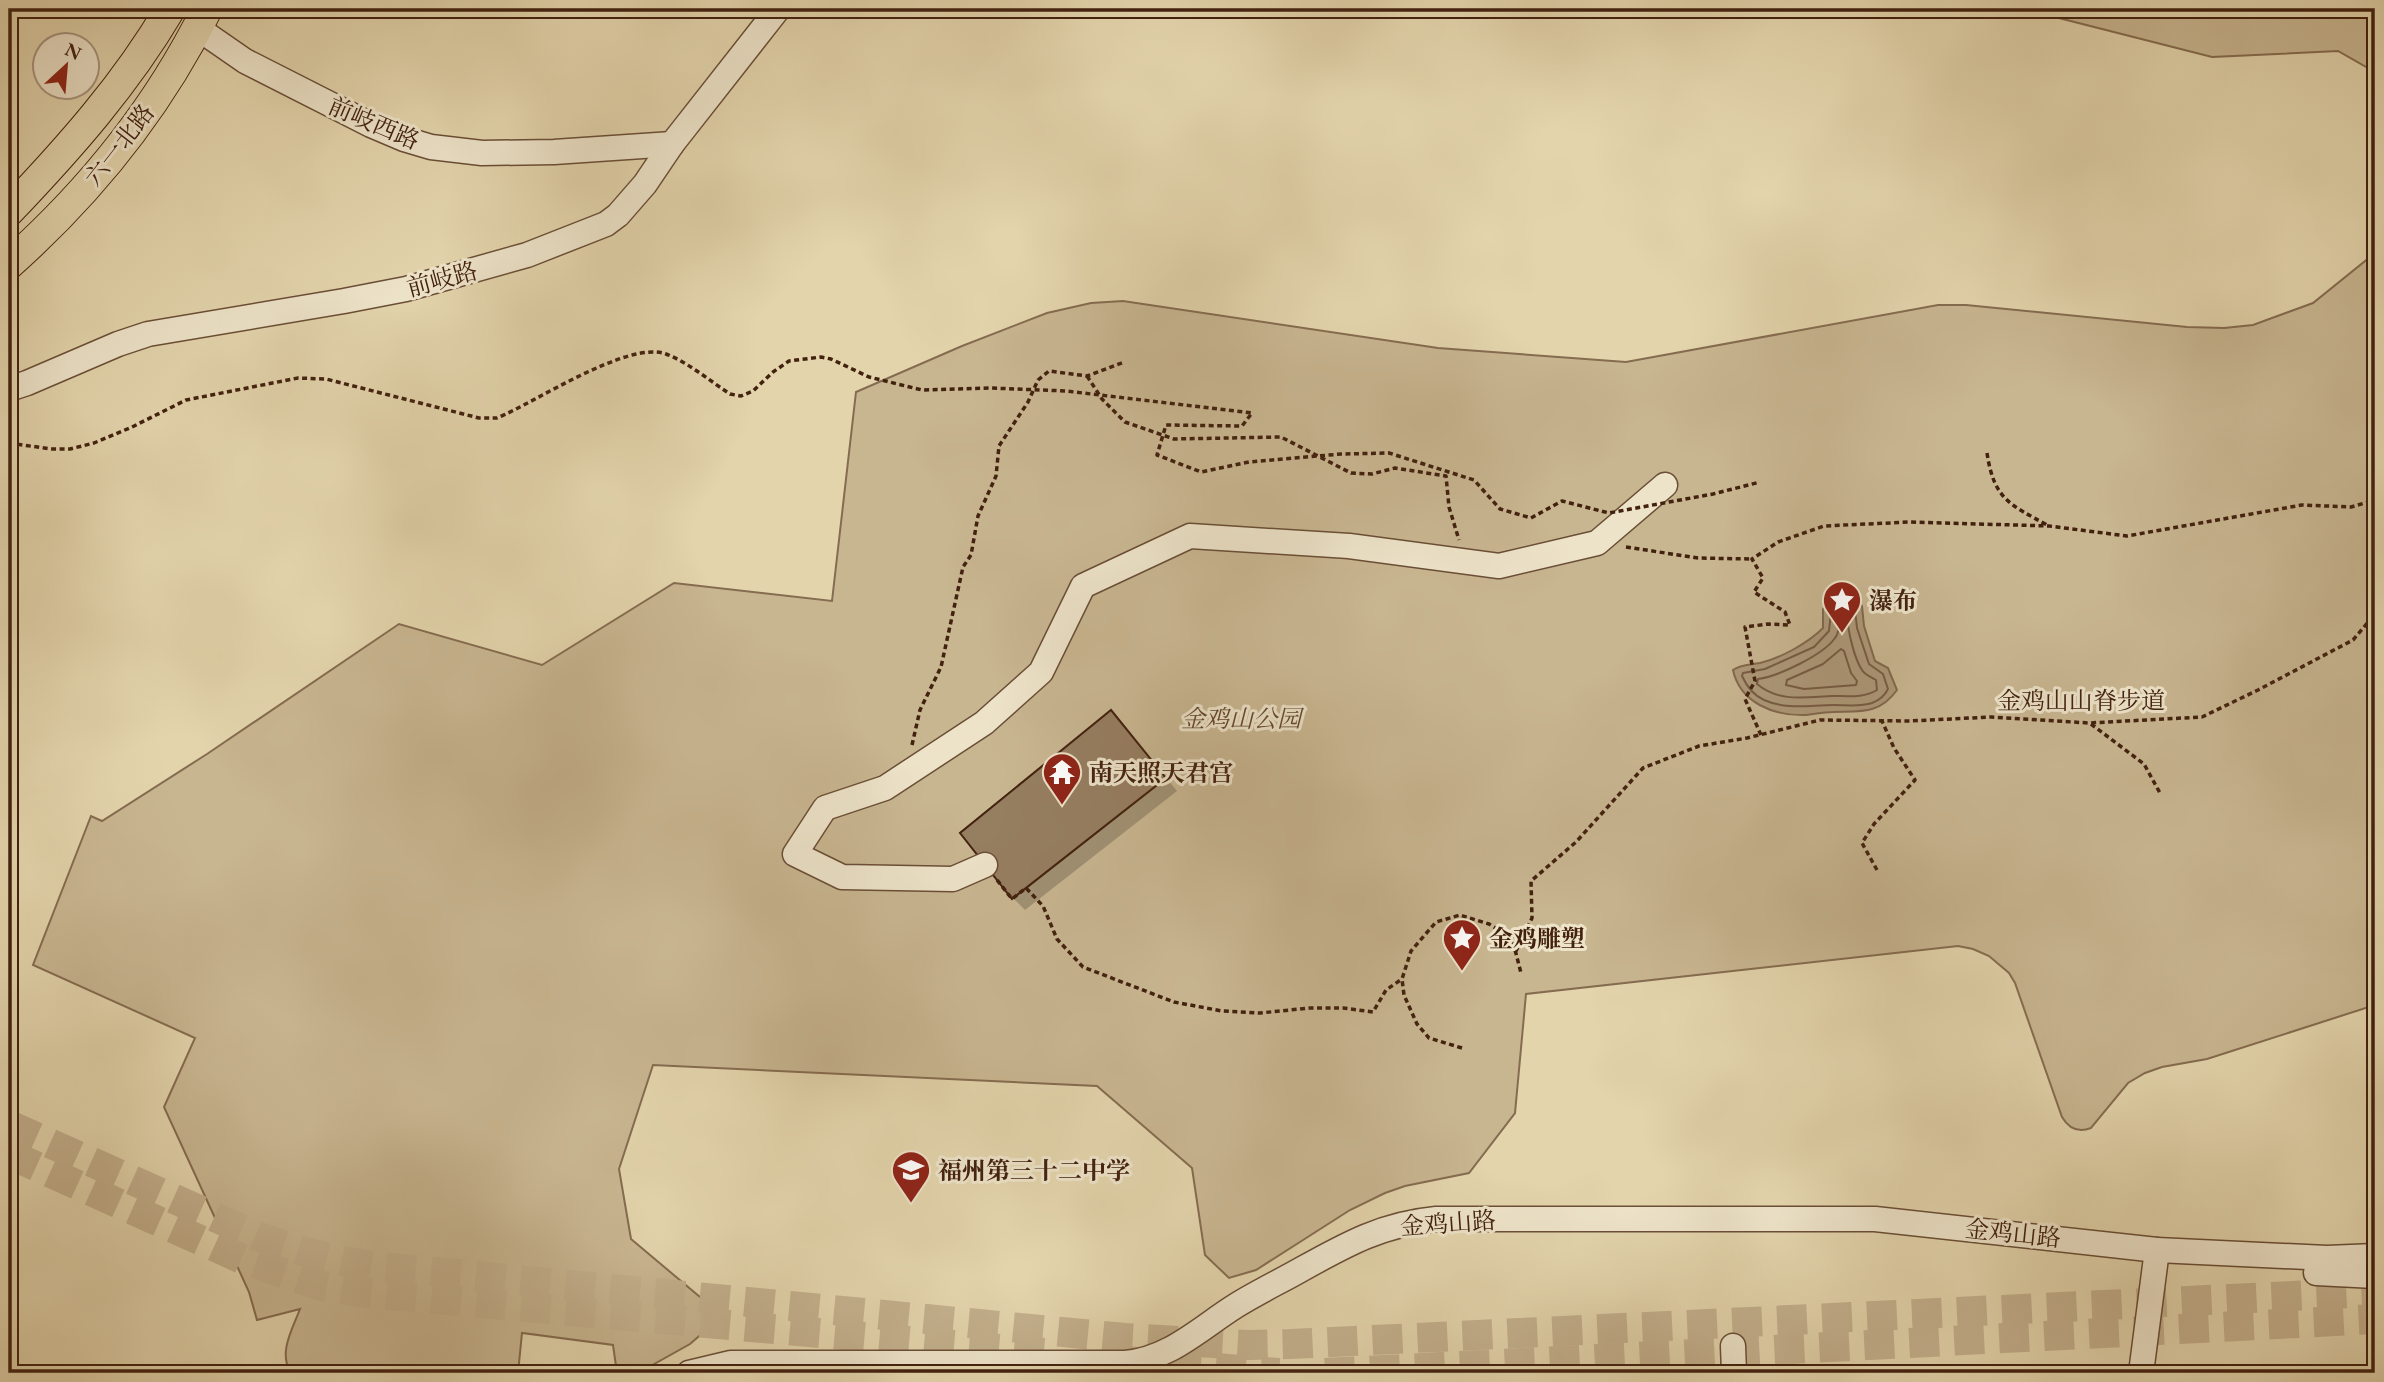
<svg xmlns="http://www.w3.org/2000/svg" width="2384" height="1382" font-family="'EB Garamond','Noto Serif SC',serif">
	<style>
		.green { fill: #c8b691; stroke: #856c50; stroke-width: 2 }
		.water { fill: #ac9777; stroke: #82684d; stroke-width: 2 }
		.shadow { fill: #0003 }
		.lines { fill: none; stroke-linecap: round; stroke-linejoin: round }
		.shore { stroke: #775c43; stroke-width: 2 }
		.building { fill: #967e61; stroke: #42210f; stroke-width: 2 }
		.major-tunnel { stroke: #c3b08d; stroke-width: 30; stroke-dasharray: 30 15; stroke-linecap: butt }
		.minor-casing { stroke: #6a4e36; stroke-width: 27 }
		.major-casing { stroke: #42210f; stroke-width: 32 }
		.path { stroke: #42210f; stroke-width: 3.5; stroke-dasharray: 5 3.5; stroke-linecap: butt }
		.minor { stroke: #ede3c9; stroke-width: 24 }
		.major { stroke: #e3d4ac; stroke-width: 30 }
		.path-bridge { stroke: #42210f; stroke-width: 3.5; stroke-dasharray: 5 3.5; stroke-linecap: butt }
		.labels { text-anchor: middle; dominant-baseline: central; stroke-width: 6; stroke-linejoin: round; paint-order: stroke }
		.street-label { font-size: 24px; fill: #42210f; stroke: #ede3c9 }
		.poi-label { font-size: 24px; font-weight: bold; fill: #42210f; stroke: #ede3c9; text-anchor: start }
		.park-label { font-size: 24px; font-style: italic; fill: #644630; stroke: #ede3c9 }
	</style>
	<rect width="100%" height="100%" fill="#e3d4ac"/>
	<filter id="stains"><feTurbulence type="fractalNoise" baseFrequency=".00286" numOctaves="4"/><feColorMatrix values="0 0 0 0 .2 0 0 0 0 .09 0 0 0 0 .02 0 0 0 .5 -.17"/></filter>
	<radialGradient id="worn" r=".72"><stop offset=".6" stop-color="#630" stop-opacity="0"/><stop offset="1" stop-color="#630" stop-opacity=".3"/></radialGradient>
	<g class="green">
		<polygon points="2040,9 2375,9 2375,72 2338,51 2212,57 2051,16"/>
		<path d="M2375,253v752l-168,54 -45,8 -17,6 -17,10 -37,45c-13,5 -22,1 -29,-11l-47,-134 -6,-10 -20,-17 -16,-7 -15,-3 -432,48 -11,119 -46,60 -64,13 -20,7 -35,17 -94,60 -27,8 -24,-23 -13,-87 -95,-82 -444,-21 -34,104 12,70 88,74 -6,11 -23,20 -52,29h-21l-4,-28 -91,-12 -4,40h-227c-13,-20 1,-43 9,-64l-43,11 -8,-28 -85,-185 31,-69 -162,-73 58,-149 11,5 105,-67 192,-130 143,41 132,-82 158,18 24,-209 106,-46 85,-33 44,-10 32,-2 315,47 188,14 312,-57h28l221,22 37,1 29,-3 60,-22z"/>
	</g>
	<path class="water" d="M1849,593l13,13 2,20 11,35 13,7 9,22c-18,25 -37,21 -64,22 -9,0 -18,2 -27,3 -32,1 -66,-12 -73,-45 8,-6 17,-5 27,-7 21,-5 48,-20 63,-35v-19l13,-11z"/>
	<polygon class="shadow" points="1122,724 1177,791 1025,910 1013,898"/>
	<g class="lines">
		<g class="shore">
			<path d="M1847,602l8,8 2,18 12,36 14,10 5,15c-3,6 -8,11 -16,14 -12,4 -25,2 -38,2 -25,0 -47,5 -70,-5 -11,-5 -17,-13 -22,-24l1,-3 22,-4 49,-22 15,-16 2,-19 9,-8z"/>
			<path d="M1844,613l3,3c1,15 7,42 15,54 3,5 9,7 14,10l1,10c-13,8 -28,6 -44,6 -27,1 -53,7 -76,-12l1,-5c21,-3 65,-24 77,-41 5,-6 4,-14 5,-22z"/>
			<polygon points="1841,649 1844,651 1851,673 1857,681 1856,685 1804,689 1786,685 1787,680 1823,664"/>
		</g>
	</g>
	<polygon class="building" points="1111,710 1166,778 1012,899 960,833"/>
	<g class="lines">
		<g class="major-tunnel">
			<path d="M9,1125l248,111c38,14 75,24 115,30l753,72 124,7 41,-1 1085,-52"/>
			<polyline points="9,1154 242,1259 318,1285 356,1292 1056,1354"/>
			<polyline points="1126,1361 1279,1373"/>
			<polyline points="1325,1373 2375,1319"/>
		</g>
		<g class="minor-casing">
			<g id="minor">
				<polyline points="194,9 206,34 245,61 371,125 404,139 431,147 482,153 554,152 672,144"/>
				<polyline points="9,389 27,383 118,344 148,334 344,301 406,289 527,255 606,224 618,215 645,184 672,144 778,9"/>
				<polyline points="985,865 953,879 842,877 795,854 825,808 885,788 984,723 1041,672 1083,586 1190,536 1349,546 1499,566 1597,543 1665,485"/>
				<polyline points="2316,1273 2375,1276"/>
				<polyline points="1733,1346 1734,1373"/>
				<path d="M689,1373l42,-10h394c45,-4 75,-35 112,-58 21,-13 44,-24 65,-36 45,-25 81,-45 134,-50h439l282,31 170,8 48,-2"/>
				<polyline points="2141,1373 2157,1250"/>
			</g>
		</g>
		<g class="major-casing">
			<g id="major">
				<path d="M9,211c60,-63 117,-127 161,-202"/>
				<path d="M9,264c81,-72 150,-158 198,-255"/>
			</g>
		</g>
		<g class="path">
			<polyline points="1087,376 1102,399 1125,422 1174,439 1281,437 1351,473 1372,474 1395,468 1446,476 1449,507 1459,540"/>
			<path d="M1987,453c7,46 22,51 60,72"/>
			<polyline points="1626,547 1698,558 1752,559"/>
			<polyline points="2091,724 2144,764 2160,793"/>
			<polyline points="1761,735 1745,699 1755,681 1745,627 1768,624 1790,625 1785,612 1754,592 1763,578 1752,559 1778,542 1824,526 1910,522 2049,526 2127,536 2302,505 2351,507 2375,500"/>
			<polyline points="912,745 920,710 941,667 963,567 971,555 978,516 996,476 999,446 1028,402 1038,380 1049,371 1087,376 1124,362"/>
			<polyline points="1877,870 1862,843 1874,824 1915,780 1894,748 1882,721"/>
			<polyline points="997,880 1012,899 1026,888 1043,906 1057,939 1083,967 1174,1002 1222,1011 1260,1013 1310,1008 1343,1008 1373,1012 1386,990 1402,979"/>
			<polyline points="1516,951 1532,918 1531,881 1576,842 1643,768 1699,746 1747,738 1820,720 1910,721 1991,717 2089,723 2202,717 2258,690 2353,640 2375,614"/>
			<polyline points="1462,1048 1429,1038 1417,1024 1404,995 1402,979 1411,951 1436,922 1460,915 1489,924 1512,938 1521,973"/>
		</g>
		<use href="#minor" class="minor"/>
		<use href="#major" class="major"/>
		<path class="path-bridge" d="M9,443l42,6h19l24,-6 38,-16 54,-27 112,-22 28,1 153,39h18c39,-16 131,-78 169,-64 23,9 44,27 64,40l11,2 12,-5 20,-19 16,-11 32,-4 10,2 38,18 53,13 69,-2 75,3 186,22 -10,13 -76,-1 -9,30 44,17 48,-10 92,-8 48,-1 85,27 26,29 31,9 31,-17 47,12 104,-19 47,-12"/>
	</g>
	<defs>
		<g id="sight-pin" transform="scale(2.0125)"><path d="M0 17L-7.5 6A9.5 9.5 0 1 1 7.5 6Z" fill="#8f2418" stroke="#ede3c9"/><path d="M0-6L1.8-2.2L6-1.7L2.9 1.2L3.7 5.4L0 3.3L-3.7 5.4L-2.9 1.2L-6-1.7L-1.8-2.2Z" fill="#fff"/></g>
		<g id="temple-pin" transform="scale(2.0125)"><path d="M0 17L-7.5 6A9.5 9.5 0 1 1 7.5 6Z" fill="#8f2418" stroke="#ede3c9"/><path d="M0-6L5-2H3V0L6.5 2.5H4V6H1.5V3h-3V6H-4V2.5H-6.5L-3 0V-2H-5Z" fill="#fff"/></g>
		<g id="school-pin" transform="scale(2.0125)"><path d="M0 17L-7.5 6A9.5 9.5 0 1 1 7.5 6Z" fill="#8f2418" stroke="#ede3c9"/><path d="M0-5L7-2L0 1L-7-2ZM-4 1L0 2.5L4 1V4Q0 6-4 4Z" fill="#fff"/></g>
	</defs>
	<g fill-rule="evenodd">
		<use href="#sight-pin" x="1842" y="600"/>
		<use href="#temple-pin" x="1062" y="772"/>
		<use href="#sight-pin" x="1462" y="938"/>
		<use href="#school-pin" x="911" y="1170"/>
	</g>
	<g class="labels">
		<g class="street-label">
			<text transform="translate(374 123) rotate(23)">前岐西路</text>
			<text transform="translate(119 145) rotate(-52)">六一北路</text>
			<text transform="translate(442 279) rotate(-15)">前岐路</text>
			<text x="2081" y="700">金鸡山山脊步道</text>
			<text transform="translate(1448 1223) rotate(-4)">金鸡山路</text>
			<text transform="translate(2013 1233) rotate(6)">金鸡山路</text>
		</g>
		<g class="poi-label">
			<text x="1869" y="600">瀑布</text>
			<text x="1089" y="772">南天照天君宫</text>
			<text x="1489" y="938">金鸡雕塑</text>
			<text x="938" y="1170">福州第三十二中学</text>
		</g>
		<g class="park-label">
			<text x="1241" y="718">金鸡山公园</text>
		</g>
	</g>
	<rect width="2384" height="1382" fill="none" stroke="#e3d4ac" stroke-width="35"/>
	<rect x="10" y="10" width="2363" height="1361" fill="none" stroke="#42210f" stroke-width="3.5"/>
	<rect x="18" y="18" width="2349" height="1347" fill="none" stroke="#42210f" stroke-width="2"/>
	<g transform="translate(66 66) rotate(26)"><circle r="33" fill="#ede3c9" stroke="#a9957f" stroke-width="2"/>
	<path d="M0-5L12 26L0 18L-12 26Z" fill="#8f2418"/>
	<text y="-10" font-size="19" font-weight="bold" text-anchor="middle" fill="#42210f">N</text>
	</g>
	<rect width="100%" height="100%" filter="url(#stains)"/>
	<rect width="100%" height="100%" fill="url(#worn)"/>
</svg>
